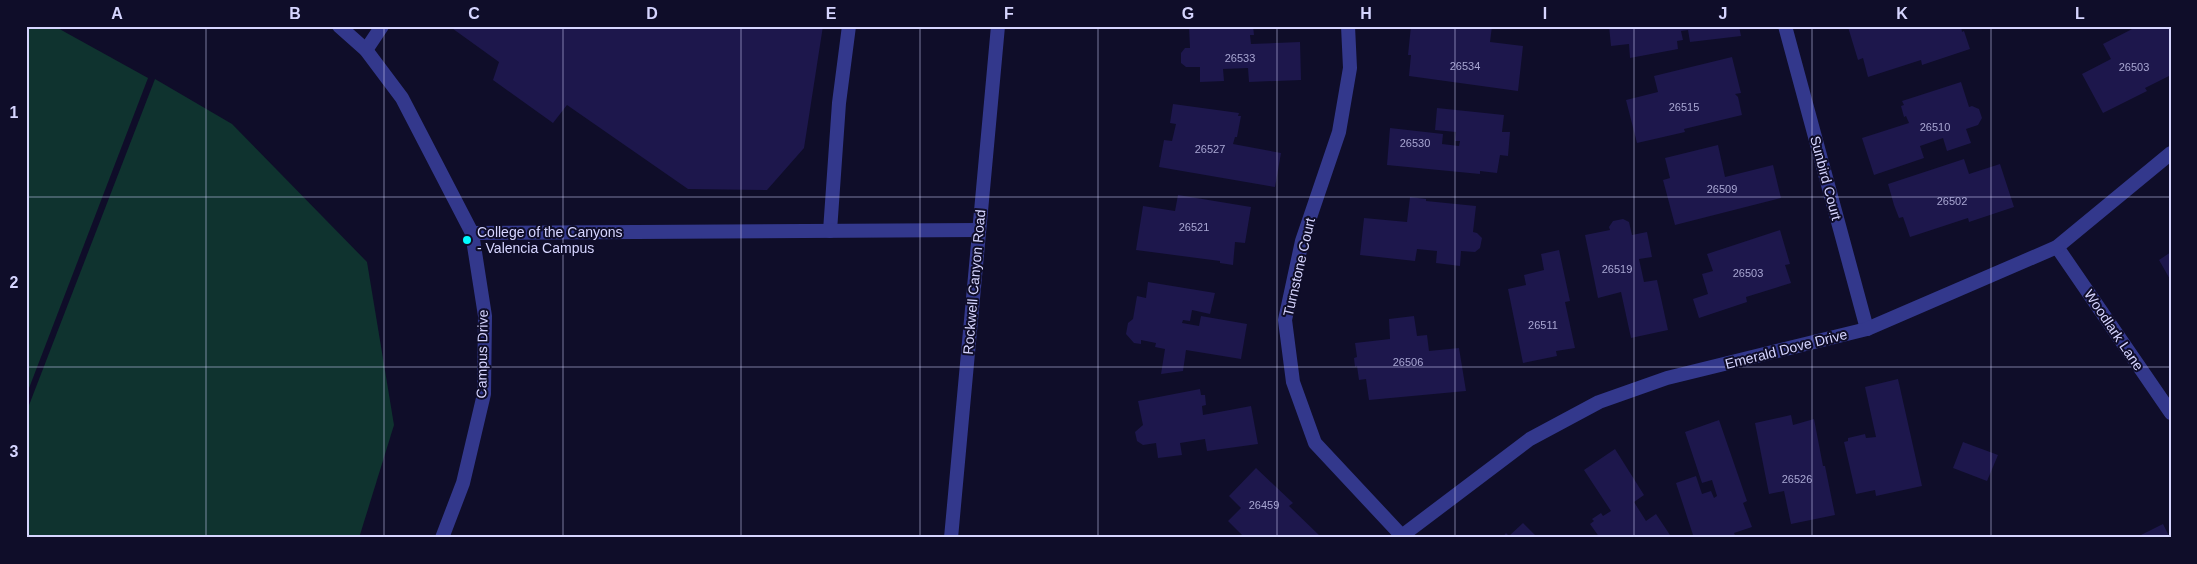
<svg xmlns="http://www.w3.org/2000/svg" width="2197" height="564" font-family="Helvetica,sans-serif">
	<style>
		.garden { fill: #0f332f }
		.building { fill: #1d174c }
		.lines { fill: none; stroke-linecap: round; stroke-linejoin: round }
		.service { stroke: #33388c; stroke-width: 14 }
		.minor { stroke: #33388c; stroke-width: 14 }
		.tertiary { stroke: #33388c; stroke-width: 14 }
		.grid { fill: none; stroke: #d6d5ff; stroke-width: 1; stroke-opacity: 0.55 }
		.poi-dot { fill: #01fcff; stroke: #0f0d29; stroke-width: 2 }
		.labels { text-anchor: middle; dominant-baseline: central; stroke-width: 4; stroke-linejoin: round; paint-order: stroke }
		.number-label { font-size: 11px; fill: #a8a6d2 }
		.street-label { font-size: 14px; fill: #d6d5ff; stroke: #0f0d29 }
		.poi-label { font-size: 14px; fill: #d6d5ff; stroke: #0f0d29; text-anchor: start }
		.neatline { fill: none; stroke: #d6d5ff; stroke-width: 2 }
		.grid-label { font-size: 16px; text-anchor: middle; font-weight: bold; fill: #d6d5ff }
	</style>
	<rect width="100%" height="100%" fill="#0f0d29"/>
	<g class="garden">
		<polygon points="26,26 54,26 148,78 26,396"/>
		<polygon points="155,79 232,124 367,262 394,425 359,538 26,538 26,413"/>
	</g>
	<g class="building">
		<polygon points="449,26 823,26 804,148 767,190 688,189 567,105 553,123 493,80 499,62"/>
		<polygon points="1189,26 1253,26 1254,35 1250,35 1251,44 1300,42 1301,80 1249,82 1248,68 1223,69 1224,81 1200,82 1200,67 1186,67 1181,63 1181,53 1185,48 1190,48"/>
		<polygon points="1411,26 1492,26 1490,42 1523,46 1518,91 1409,76 1411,55 1408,55"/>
		<polygon points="1609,26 1739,26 1741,36 1690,42 1688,30 1681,31 1683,40 1677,41 1678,49 1630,58 1629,44 1611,46"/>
		<polygon points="1851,26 1961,26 1962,32 1964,31 1970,49 1922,65 1921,60 1868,77 1863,58 1858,60 1848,27"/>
		<polygon points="2138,26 2171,26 2171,75 2145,88 2147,91 2103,113 2082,74 2111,59 2103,44"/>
		<polygon points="1732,57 1741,93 1735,94 1738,97 1742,115 1684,129 1685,132 1637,143 1626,100 1658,92 1654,76"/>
		<polygon points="1961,82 1969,107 1972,106 1979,109 1982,118 1978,125 1966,129 1971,143 1947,151 1943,138 1920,146 1924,158 1874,175 1862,138 1909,123 1906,116 1904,117 1901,106 1904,105 1902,101"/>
		<polygon points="1173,104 1239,113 1238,116 1241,116 1237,137 1235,137 1233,144 1281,153 1275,187 1159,167 1164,140 1172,141 1176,124 1170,123"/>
		<polygon points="1437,108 1504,115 1502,132 1510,132 1508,156 1500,155 1497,173 1480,171 1480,174 1387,165 1390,128 1443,134 1442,144 1459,146 1460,141 1455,141 1456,132 1435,130"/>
		<polygon points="1718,145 1725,177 1773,165 1781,198 1675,225 1663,180 1670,178 1665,158"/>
		<polygon points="1964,159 1969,174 2000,164 2014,207 1969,222 1968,218 1910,237 1903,217 1899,218 1894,205 1888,184"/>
		<polygon points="1178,195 1251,207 1245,243 1235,242 1233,265 1220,263 1220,261 1136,250 1143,206 1175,211"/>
		<polygon points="1410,197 1426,199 1426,201 1476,206 1473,232 1477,233 1482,238 1480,248 1475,252 1461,251 1460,266 1436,263 1437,251 1417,249 1415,261 1360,255 1364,218 1407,222"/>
		<polygon points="1623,219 1629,222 1632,235 1647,232 1652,257 1639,259 1644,282 1657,280 1668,330 1631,338 1621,292 1598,298 1585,235 1610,230 1609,227 1613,221"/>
		<polygon points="1780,230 1790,264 1785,265 1791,283 1746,297 1747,302 1699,318 1693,299 1708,294 1702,274 1713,271 1707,254"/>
		<polygon points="1559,250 1570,301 1565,302 1575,348 1556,351 1557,356 1523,363 1508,289 1526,285 1524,275 1544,270 1541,254"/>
		<polygon points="2171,252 2171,281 2159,260"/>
		<polygon points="1148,282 1215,293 1210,314 1192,310 1190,321 1183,320 1182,323 1199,326 1201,316 1247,324 1241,359 1186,350 1183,371 1161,374 1165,349 1155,347 1156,343 1141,340 1141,344 1134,343 1126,334 1128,323 1133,319 1137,296 1146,298"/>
		<polygon points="1414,316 1417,336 1427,335 1429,351 1459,348 1466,391 1369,400 1366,379 1359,380 1357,366 1355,367 1354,358 1357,357 1355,343 1390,339 1389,319"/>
		<polygon points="1898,379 1922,486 1876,496 1875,490 1856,494 1844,442 1848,441 1848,438 1865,434 1866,438 1876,437 1865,387"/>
		<polygon points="1200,389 1201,395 1205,395 1206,405 1202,406 1203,415 1251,406 1258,444 1207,451 1205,439 1180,443 1182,455 1158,458 1156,443 1143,445 1137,441 1135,432 1143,425 1138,401"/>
		<polygon points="1791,415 1793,425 1814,419 1823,466 1825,466 1835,515 1791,524 1784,491 1769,494 1755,423"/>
		<polygon points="1719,420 1747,501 1743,503 1752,527 1734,533 1736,538 1694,538 1676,483 1696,476 1702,494 1711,491 1714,498 1717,496 1712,480 1702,483 1685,432"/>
		<polygon points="1963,442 1998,455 1987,481 1953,468"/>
		<polygon points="1615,449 1644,495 1634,502 1646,521 1656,514 1670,535 1666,538 1600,538 1590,524 1594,521 1592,519 1601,513 1603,516 1611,511 1584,470"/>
		<polygon points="1256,468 1293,503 1289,506 1322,538 1245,538 1228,521 1241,508 1229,496"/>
		<polygon points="1523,523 1538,538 1502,538 1506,533 1509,536"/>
		<polygon points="2163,524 2170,538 2135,538"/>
	</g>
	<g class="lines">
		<g class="service">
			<polyline points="366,50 382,26"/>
			<polyline points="830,231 839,103 849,26"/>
		</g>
		<g class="minor">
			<polyline points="339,26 366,50 402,98 472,233 485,316 484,394 463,483 442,538"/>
			<polyline points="1348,26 1350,68 1339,132 1302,241 1285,320 1293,382 1315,443 1401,535"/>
			<polyline points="1785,26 1867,329"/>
			<polyline points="472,233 979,230"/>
			<polyline points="2057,247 2171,413"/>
			<polyline points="1399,538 1530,439 1599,402 1667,378 1867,329 2057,247 2171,153"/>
		</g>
		<polyline class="tertiary" points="951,538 998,26"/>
	</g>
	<path class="grid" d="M206,26v512M384,26v512M563,26v512M741,26v512M920,26v512M1098,26v512M1277,26v512M1455,26v512M1634,26v512M1812,26v512M1991,26v512M26,197h2145M26,367h2145"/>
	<circle class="poi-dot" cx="467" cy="240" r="5"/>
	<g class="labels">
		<g class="number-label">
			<text x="1240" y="58">26533</text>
			<text x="1465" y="66">26534</text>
			<text x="2134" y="67">26503</text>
			<text x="1684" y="107">26515</text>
			<text x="1935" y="127">26510</text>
			<text x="1415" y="143">26530</text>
			<text x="1210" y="149">26527</text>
			<text x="1722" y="189">26509</text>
			<text x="1952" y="201">26502</text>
			<text x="1194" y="227">26521</text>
			<text x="1617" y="269">26519</text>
			<text x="1748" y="273">26503</text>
			<text x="1543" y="325">26511</text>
			<text x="1408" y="362">26506</text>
			<text x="1797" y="479">26526</text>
			<text x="1264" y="505">26459</text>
		</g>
		<g class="street-label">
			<text transform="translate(1826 178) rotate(75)">Sunbird Court</text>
			<text transform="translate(1299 267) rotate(-77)">Turnstone Court</text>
			<text transform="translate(974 282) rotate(-85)">Rockwell Canyon Road</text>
			<text transform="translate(2114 330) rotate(56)">Woodlark Lane</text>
			<text transform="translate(1786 349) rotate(-14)">Emerald Dove Drive</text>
			<text transform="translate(482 354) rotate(-89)">Campus Drive</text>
		</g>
		<g class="poi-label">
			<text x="477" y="232">College of the Canyons<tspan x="477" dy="16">- Valencia Campus</tspan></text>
		</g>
	</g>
	<rect width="2197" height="564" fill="none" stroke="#0f0d29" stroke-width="55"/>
	<rect x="28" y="28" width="2142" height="508" class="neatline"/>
	<g class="grid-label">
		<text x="117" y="19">A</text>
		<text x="295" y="19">B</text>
		<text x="474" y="19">C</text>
		<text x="652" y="19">D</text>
		<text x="831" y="19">E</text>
		<text x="1009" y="19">F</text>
		<text x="1188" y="19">G</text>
		<text x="1366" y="19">H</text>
		<text x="1545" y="19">I</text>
		<text x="1723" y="19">J</text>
		<text x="1902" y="19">K</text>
		<text x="2080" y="19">L</text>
		<text x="14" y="118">1</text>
		<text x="14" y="288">2</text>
		<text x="14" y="457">3</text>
	</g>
</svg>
